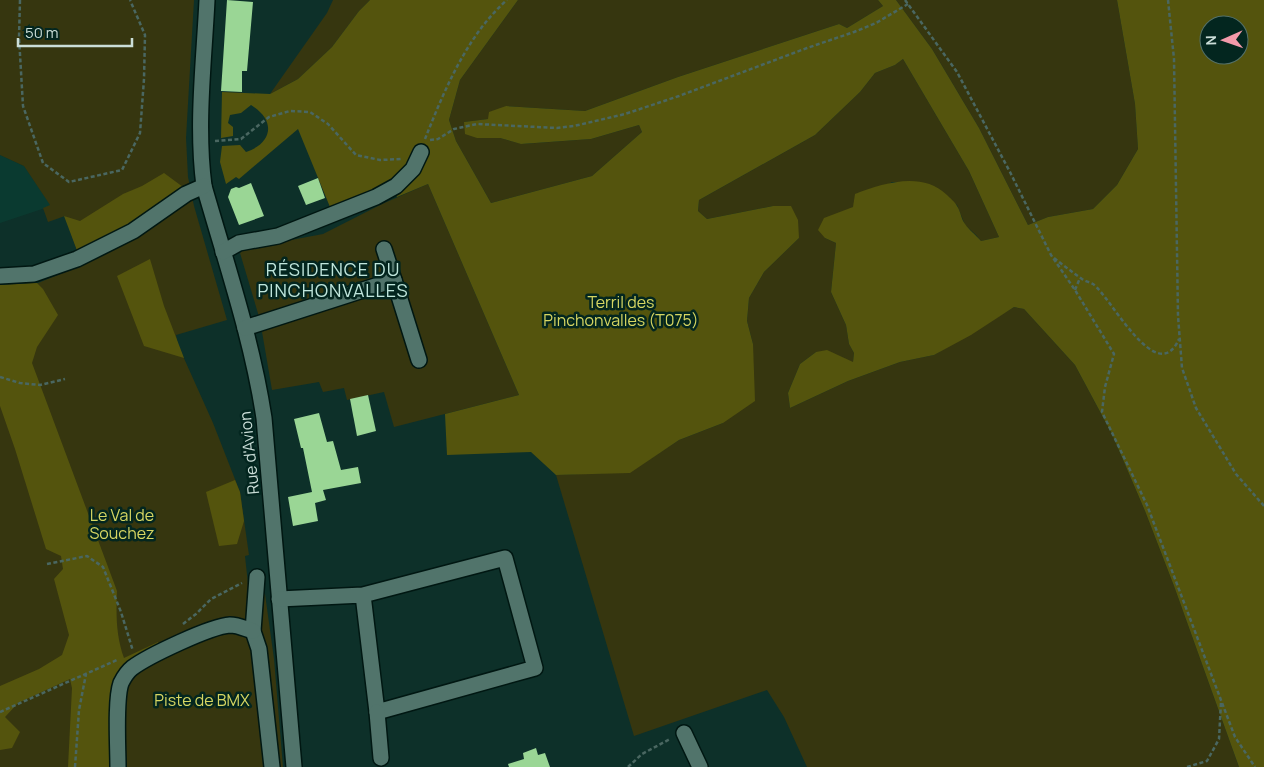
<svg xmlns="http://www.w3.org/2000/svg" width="1264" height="767" font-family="Manrope,sans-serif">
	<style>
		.built { fill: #0a3a30 }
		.green { fill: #36360f }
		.forest { fill: #54540d; fill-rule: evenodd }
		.building { fill: #9ad695 }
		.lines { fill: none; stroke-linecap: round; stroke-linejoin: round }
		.minor-casing { stroke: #001712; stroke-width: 18 }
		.path { stroke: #4a6761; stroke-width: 2.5; stroke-dasharray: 4 2.5; stroke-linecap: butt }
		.minor { stroke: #51746b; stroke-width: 15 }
		.labels { text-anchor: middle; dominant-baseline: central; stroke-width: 5; stroke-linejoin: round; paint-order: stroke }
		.park-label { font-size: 16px; fill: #d6d662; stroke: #03261f }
		.street-label { font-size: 16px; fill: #cbded8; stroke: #03261f }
		.neighbourhood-label { font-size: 18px; letter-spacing: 1px; fill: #c0e6dc; stroke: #03261f }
	</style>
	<rect width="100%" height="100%" fill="#0d3029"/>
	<polygon class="built" points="0,155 24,166 51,206 0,223"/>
	<g class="green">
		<polygon points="0,0 194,0 186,138 188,177 194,206 227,320 176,335 178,345 213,423 240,492 249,555 245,556 248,584 265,594 274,659 283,767 0,767 0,285 38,283 82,265 65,216 48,222 43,208 50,205 24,166 0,155"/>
		<polygon points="333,0 370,0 359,11 332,47 298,79 270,94 327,13"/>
		<polygon points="518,0 878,0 883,6 847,28 839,24 678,77 585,111 506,106 488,119 464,122 477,138 500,138 522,144 591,139 639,125 642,132 592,176 491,203 456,141 449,120 460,80"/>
		<polygon points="896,0 1117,0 1135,104 1138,149 1117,185 1093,209 1048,217 1028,225 979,128 932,49"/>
		<polygon points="903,59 969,171 999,237 981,241 976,235 965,225 957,205 919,182 892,182 853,207 825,238 836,243 831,292 846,325 849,344 854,353 853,363 816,352 800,364 788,393 790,408 848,381 900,362 934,355 1014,307 1024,309 1075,365 1112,434 1145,511 1174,586 1239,767 807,767 784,717 767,690 634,736 556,475 630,472 679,440 723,423 753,344 747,321 749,298 764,272 799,238 773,206 707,219 698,211 699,200 815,135 860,92 875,73 895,65"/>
		<polygon points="428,184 519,395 394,427 384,392 347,400 344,388 323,392 319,382 272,390 260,320 240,253 243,249 323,234 382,204"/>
	</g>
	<g class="forest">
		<path d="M370,0h148l-58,80 -11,40 7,21 35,62 101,-27 50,-44 -3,-7 -48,14 -70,5 -21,-6h-23l-12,-4 -1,-12 24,-3 1,-7 17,-6 79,5 93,-34 161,-53 8,4 36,-22 -5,-6h18l36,49 47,79 49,97 20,-8 45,-8 24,-24 21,-36 -3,-45 -18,-104h147v767h-25l-65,-181 -29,-75 -33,-77 -37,-69 -51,-56 -10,-2 -43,28 -37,20 -34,7 -52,19 -58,27 -2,-15 12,-29 16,-12 11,-2 26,12 1,-9 -5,-9 -3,-19 -15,-33 5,-49 -11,-5 -7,-8 6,-12 29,-11 2,-13c29,-11 67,-23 92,1 3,3 8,7 10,11 4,6 4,13 8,18 4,6 11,11 16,17l18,-4 -30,-66 -66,-112 -8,6 -20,8 -15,19 -45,43 -116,65 -1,11 9,8 66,-13h18l7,14 1,18 -35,34 -15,26 -2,23 6,23 2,57 -32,22 -44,17 -49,33 -74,2 -25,-23 -84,3 -2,-41 74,-19 -91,-211 -31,13 -6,-13 -61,23 -32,-78 -59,50 -3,-2 -10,7 -6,-22 2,-16 18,-1 6,7c27,-9 30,-32 5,-47l-10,8 -11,2 -2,8 5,4v9l-12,2 1,-46 48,2 28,-15 34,-32 27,-36zM1209,25h30v30h-30z"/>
		<polygon points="164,173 183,187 152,208 131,226 78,253 64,216 80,221 123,194 142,186"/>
		<polygon points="150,259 164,306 184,358 144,346 117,276"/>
		<path d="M37,283l6,6 15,26 -21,32 -5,16 85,228c-1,24 -1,45 7,67l34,-16 3,5 -32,18 -14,102h-47l4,-79 -2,-9 -52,24 -13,14 15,15 -8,16 -12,2v-64l39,-17 23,-14 7,-20 -15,-56 9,-10 -2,-13 -15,-7 -31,-100 -15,-43v-121z"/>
		<polygon points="235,480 240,492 244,521 237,544 219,546 206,492"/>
	</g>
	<g class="building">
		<polygon points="227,0 253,2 247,71 242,71 242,92 221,91"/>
		<polygon points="318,178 325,198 306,205 298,186"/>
		<polygon points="251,183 264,216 239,225 228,197 231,189 236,187 239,188"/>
		<polygon points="368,395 376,431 357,436 350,399"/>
		<polygon points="319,413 327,442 333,441 341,470 358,467 361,483 323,490 326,500 315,503 318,521 293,526 288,497 312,492 303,448 301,448 294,419"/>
		<polygon points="536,748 538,755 545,753 550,767 509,767 508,764 524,759 523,753"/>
	</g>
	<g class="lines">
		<g class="minor-casing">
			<g id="minor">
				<path d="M207,0c-3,62 -11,125 -3,186 22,77 48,153 60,232l30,349"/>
				<polyline points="384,249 394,280"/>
				<polyline points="223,252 239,243 278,236 376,197 396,186 413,169 421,152"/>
				<polyline points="0,276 34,274 77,259 133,231 186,194 204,186"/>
				<polyline points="245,328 394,280 419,360"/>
				<polyline points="257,577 253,631 259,649 272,767"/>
				<polyline points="279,599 363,595 505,558 535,668 377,712 363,595"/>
				<polyline points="377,712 381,758"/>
				<polyline points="684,733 700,767"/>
				<path d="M118,767c0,-20 -3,-67 3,-84 3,-6 6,-11 11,-15 16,-12 79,-42 98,-43 8,0 16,4 23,6"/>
			</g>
		</g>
		<g class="path">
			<polyline points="20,0 19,37 23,106 43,163 69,182 122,170 140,133 144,79 145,35 130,0"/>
			<polyline points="905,0 957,72 1010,172 1051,255 1075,290 1114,354 1105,387 1102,412 1147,505 1235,737 1255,767"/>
			<polyline points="1168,0 1174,59 1178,316 1182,368 1196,408 1236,474 1264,506"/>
			<path d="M425,139c19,-48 42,-104 82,-139"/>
			<polyline points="430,140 438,139 454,129 477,124 557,128 574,126 625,114 679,96 807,48 854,32 876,23 908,4"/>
			<polyline points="215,141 241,139 269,117 290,111 310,112 328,124 356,155 380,160 401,159"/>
			<path d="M1054,258c9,7 18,14 28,21 3,2 7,3 11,5 18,13 64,105 86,55"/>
			<polyline points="1075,290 1080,278"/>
			<polyline points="0,377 20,383 40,385 65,379"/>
			<polyline points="47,564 87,556 103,567 121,612 133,651"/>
			<polyline points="183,624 196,614 211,599 242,583"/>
			<polyline points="0,712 117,660"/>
			<polyline points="75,767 79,710 86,674"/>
			<polyline points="628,767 642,754 670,739"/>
			<polyline points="1187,767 1207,761 1219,739 1221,702"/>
		</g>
		<use href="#minor" class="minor"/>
	</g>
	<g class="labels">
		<g class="park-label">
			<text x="621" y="302">Terril des<tspan x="621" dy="18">Pinchonvalles (T075)</tspan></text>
			<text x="122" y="515">Le Val de<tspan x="122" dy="18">Souchez</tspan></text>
			<text x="202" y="700">Piste de BMX</text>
		</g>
		<g class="street-label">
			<text transform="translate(249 453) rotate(-96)">Rue d'Avion</text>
		</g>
		<g class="neighbourhood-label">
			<text x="333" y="269">RÉSIDENCE DU<tspan x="333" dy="21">PINCHONVALLES</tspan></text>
		</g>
	</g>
	<g transform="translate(1224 40) rotate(268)"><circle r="24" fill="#03261f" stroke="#537069"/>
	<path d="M0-4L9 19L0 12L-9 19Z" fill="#f39aaa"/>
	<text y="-8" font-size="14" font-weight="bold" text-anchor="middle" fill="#cbded8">N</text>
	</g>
	<path d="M18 38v8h114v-8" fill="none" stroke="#cbded8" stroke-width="2.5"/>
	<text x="25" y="38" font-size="15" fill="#cbded8" stroke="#03261f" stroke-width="4" paint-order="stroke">50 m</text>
</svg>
